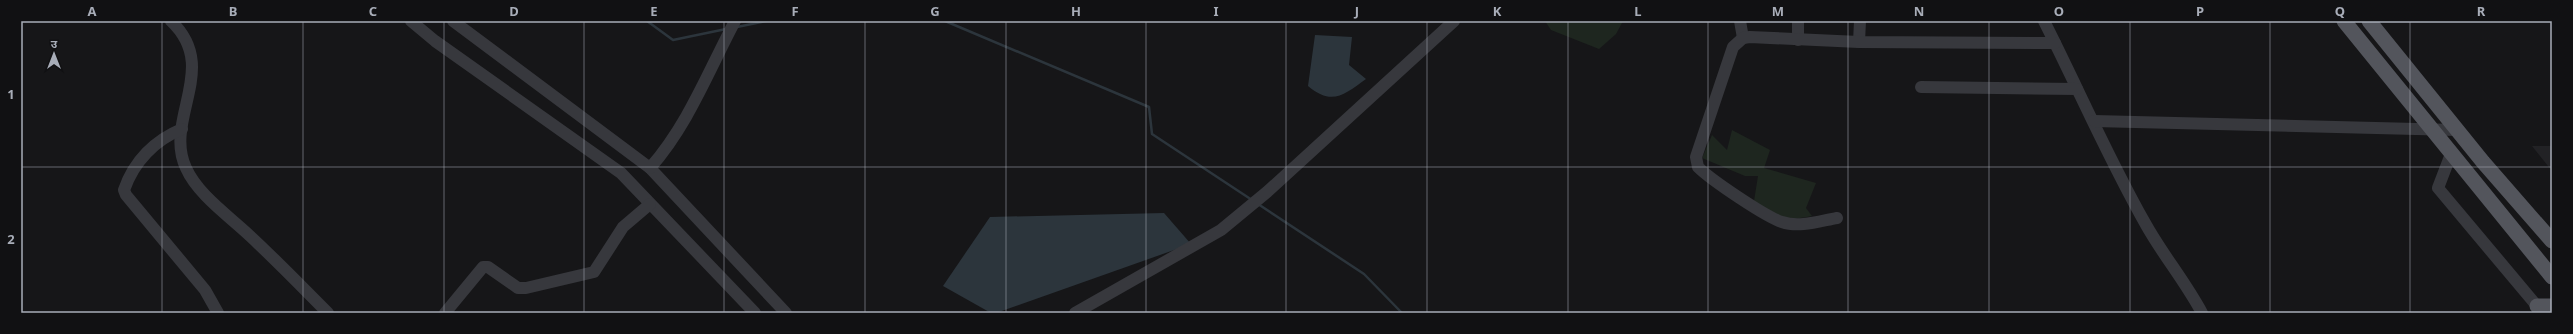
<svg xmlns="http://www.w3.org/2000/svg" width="2573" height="334" font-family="'Noto Sans','Noto Sans Devanagari',sans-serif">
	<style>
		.built { fill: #222225 }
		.green { fill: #1e261f }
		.water { fill: #2c353c }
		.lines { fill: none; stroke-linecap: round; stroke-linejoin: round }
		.stream { stroke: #2c353c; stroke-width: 2.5 }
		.minor { stroke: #37383d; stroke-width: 12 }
		.major { stroke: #53555c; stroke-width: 15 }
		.grid { fill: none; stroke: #a8adb8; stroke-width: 1; stroke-opacity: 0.55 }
		.neatline { fill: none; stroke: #a8adb8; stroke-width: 1.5 }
		.grid-label { font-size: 13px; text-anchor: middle; font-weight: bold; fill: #a8adb8 }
	</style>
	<rect width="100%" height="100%" fill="#161618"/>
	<polygon class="built" points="2532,146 2552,146 2552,171"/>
	<g class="green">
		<polygon points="1545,21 1623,21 1616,34 1599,49 1551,30"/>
		<path d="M1732,130l38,20 -6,18 52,15 -10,25 6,8c-27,6 -36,1 -58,-15l4,-25h-13l-43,-18 10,-23 15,15z"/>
	</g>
	<g class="water">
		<path d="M1315,35l37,2 -3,28 17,14c-22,16 -34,27 -58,7z"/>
		<polygon points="1164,213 1191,244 996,313 991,313 943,286 990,217"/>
	</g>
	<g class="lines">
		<g class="stream">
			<polyline points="647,21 673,40 726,29"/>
			<polyline points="945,21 1149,107 1152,134 1252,200"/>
			<polyline points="737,27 766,21"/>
			<polyline points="1258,204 1364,274 1402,313"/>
		</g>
		<g class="minor">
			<path d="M171,21c50,47 -8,98 15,147 12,27 43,48 64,68 27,25 52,51 78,77"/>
			<polyline points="411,21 435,41 621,173 755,313"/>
			<polyline points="453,21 650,168 786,313"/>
			<polyline points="1740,21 1743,38"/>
			<polyline points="1798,21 1798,40"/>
			<path d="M2044,21c34,67 64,137 101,202 17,31 40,58 57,90"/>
			<polyline points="1859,42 1860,21"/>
			<polyline points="1921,87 2077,89"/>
			<polyline points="2094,121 2456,130"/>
			<path d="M182,129c-27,11 -48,32 -58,61l2,5 79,95 13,23"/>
			<polyline points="2451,154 2438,188 2542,312"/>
			<path d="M650,168c38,-43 58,-96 85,-147"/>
			<path d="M1837,218c-17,3 -38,10 -55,4 -16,-5 -71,-42 -84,-55l-2,-10 37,-110 10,-9 7,-1 109,5 196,1"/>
			<polyline points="445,313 483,267 488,267 518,288 526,288 594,272 623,227 650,204"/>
			<polyline points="1075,313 1221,230 1267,192 1454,21"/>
		</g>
		<g class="major">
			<polyline points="2344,21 2552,277"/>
			<polyline points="2369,21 2483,162 2552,241"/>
			<polyline points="2537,306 2552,306"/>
		</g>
	</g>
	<path class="grid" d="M162,21v292M303,21v292M444,21v292M584,21v292M724,21v292M865,21v292M1006,21v292M1146,21v292M1286,21v292M1427,21v292M1568,21v292M1708,21v292M1848,21v292M1989,21v292M2130,21v292M2270,21v292M2410,21v292M21,167h2531"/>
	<rect width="2573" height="334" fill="none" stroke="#111113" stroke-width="44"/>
	<g transform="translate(54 54)" stroke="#111113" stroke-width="3" paint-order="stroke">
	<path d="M0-3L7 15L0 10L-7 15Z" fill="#a8adb8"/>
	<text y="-6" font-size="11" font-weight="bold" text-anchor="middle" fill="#a8adb8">उ</text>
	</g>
	<rect x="22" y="22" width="2529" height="290" class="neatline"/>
	<g class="grid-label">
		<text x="92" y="16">A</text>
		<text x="233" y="16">B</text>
		<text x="373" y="16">C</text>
		<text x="514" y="16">D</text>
		<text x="654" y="16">E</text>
		<text x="795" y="16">F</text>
		<text x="935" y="16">G</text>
		<text x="1076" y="16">H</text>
		<text x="1216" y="16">I</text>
		<text x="1357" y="16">J</text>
		<text x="1497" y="16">K</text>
		<text x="1638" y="16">L</text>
		<text x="1778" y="16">M</text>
		<text x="1919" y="16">N</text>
		<text x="2059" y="16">O</text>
		<text x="2200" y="16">P</text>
		<text x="2340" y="16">Q</text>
		<text x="2481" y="16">R</text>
		<text x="11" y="99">1</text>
		<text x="11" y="244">2</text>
	</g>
</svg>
